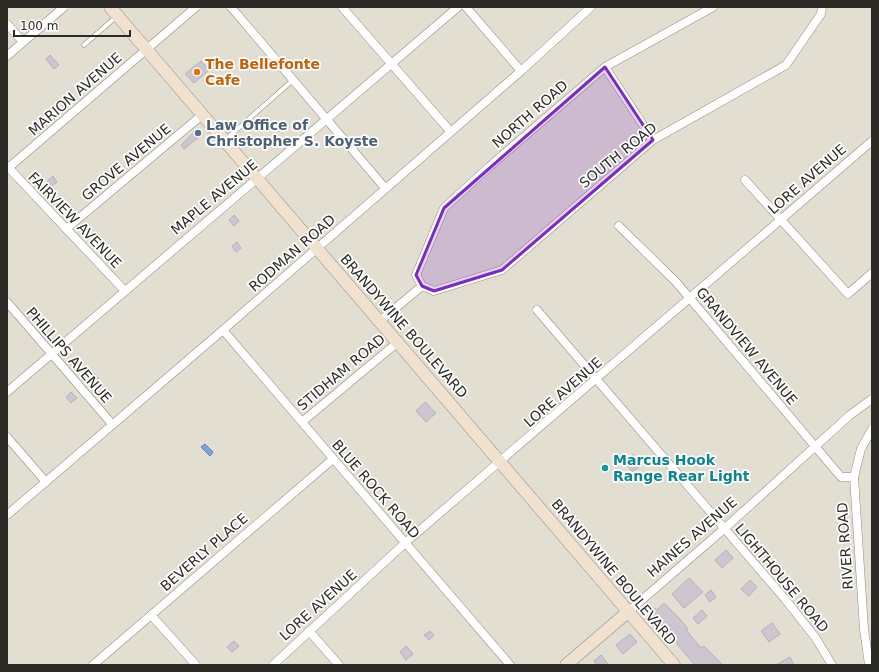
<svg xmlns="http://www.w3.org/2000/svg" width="879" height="672" font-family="'DejaVu Sans',sans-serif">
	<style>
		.water { fill: #7da3e0; stroke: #657fa8 }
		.building { fill: #cdc5d0; stroke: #b6afb9 }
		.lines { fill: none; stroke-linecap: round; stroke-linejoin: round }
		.lane-casing { stroke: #938d83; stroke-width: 5 }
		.street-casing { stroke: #938d83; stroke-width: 9 }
		.secondary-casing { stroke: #938d83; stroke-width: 13 }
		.lane { stroke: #fff; stroke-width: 4 }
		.street { stroke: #fff; stroke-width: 8 }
		.secondary { stroke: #f1e2d0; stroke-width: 12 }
		.marked { fill: #7b2cbf; fill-opacity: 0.2; stroke: #7b2cbf; stroke-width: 3; stroke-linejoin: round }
		.food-dot { fill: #e8710a; stroke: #fff; stroke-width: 1.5 }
		.service-dot { fill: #5c6f8a; stroke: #fff; stroke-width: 1.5 }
		.culture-dot { fill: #0f9aa8; stroke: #fff; stroke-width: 1.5 }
		.labels { text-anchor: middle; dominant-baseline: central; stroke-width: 3.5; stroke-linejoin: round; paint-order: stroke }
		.food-label { font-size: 14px; font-weight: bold; fill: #c56008; stroke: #fff; text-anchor: start }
		.street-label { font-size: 14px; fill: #2c2a25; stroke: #fff }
		.service-label { font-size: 14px; font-weight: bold; fill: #4e5e75; stroke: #fff; text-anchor: start }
		.culture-label { font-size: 14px; font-weight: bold; fill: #0d838f; stroke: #fff; text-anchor: start }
	</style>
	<rect width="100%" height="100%" fill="#e3ded2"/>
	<polygon class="water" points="205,444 213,452 210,456 201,447"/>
	<g class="building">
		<polygon points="50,55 59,65 54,69 46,59"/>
		<polygon points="201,61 209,70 194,83 185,74"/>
		<polygon points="198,128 203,134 184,149 181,145"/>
		<polygon points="53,176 57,182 52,186 47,181"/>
		<polygon points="234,215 239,221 234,226 229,220"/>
		<polygon points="237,242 241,248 236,252 232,246"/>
		<polygon points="89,368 99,379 93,384 83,372"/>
		<polygon points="71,392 77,398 71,403 66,397"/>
		<polygon points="425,402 436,413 426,422 416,411"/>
		<polygon points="633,454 642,464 633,472 624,463"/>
		<polygon points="726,550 733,558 722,568 715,560"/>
		<polygon points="689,578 703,592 684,608 672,594"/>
		<polygon points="750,580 757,587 749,596 741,589"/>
		<polygon points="711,590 716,597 710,602 705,595"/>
		<polygon points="664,603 679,618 688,629 686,630 701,648 704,646 723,665 695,665 677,644 678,643 649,613 654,608 657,610"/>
		<polygon points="702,610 707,616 698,624 693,618"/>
		<polygon points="772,623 780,634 769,642 761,631"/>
		<polygon points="430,631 434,635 429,640 424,635"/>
		<polygon points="630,634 637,642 623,654 616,645"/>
		<polygon points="234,641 239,646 232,652 227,647"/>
		<polygon points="406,646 413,654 406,660 400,652"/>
		<polygon points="601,655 609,665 597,665 594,661"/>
		<polygon points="790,657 794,665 776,665"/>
	</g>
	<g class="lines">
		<g class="lane-casing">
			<g id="lane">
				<polyline points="84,45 117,16"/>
				<polyline points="226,139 293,80"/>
			</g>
		</g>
		<g class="street-casing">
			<g id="street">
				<polyline points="231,7 385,188"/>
				<polyline points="342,7 450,131"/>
				<polyline points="466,7 521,71"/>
				<polyline points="7,24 23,42"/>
				<polyline points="7,56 64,7"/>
				<polyline points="605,67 653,140"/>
				<polyline points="7,166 125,291"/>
				<polyline points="7,169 196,7"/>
				<polyline points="745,180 848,294 872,273"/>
				<polyline points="619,226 676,282 841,477 854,477"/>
				<polyline points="66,229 202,115"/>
				<polyline points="422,286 434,291 502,270 653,140 786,65 821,14 822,7"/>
				<polyline points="7,302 112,424"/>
				<polyline points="537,310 785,599 815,637 832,665"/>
				<polyline points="380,321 422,286 416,275 444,208 490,166 605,67 713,7"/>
				<polyline points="223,330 510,665"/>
				<polyline points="7,392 458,7"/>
				<polyline points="302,422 398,342"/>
				<polyline points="7,437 46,482"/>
				<polyline points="7,515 223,330 521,71 591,7"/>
				<polyline points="629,611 724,529 850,415 872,399"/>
				<polyline points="151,615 196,665"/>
				<polyline points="309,631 339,665"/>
				<polyline points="93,665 333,459"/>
				<polyline points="273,665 405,543 872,141"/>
				<polyline points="869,665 864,629 854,477 861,449 872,429"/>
			</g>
		</g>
		<g class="secondary-casing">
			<g id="secondary">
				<polyline points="110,7 674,665"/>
				<polyline points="566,665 629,611"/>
			</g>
		</g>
		<use href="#lane" class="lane"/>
		<use href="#street" class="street"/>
		<use href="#secondary" class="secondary"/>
	</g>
	<path class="marked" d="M605,67l48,73 -151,130 -68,21 -12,-5 -6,-11 28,-67z"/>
	<circle class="food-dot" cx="197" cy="72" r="4"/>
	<circle class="service-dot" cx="198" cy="133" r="4"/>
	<circle class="culture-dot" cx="605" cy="468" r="4"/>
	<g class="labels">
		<g class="food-label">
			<text x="205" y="64">The Bellefonte<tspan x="205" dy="16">Cafe</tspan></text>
		</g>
		<g class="street-label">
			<text transform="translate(75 94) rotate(-41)">MARION AVENUE</text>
			<text transform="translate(530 114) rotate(-41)">NORTH ROAD</text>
			<text transform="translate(618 155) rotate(-39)">SOUTH ROAD</text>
			<text transform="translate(126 162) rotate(-40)">GROVE AVENUE</text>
			<text transform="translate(807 179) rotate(-41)">LORE AVENUE</text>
			<text transform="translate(214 197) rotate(-40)">MAPLE AVENUE</text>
			<text transform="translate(75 220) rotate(46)">FAIRVIEW AVENUE</text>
			<text transform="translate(292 253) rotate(-41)">RODMAN ROAD</text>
			<text transform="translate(404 326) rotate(49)">BRANDYWINE BOULEVARD</text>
			<text transform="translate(747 346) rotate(50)">GRANDVIEW AVENUE</text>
			<text transform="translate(69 355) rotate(49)">PHILLIPS AVENUE</text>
			<text transform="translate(341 372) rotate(-40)">STIDHAM ROAD</text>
			<text transform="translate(563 392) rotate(-41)">LORE AVENUE</text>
			<text transform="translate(376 489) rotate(49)">BLUE ROCK ROAD</text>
			<text transform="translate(692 537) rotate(-41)">HAINES AVENUE</text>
			<text transform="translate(845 546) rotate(-94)">RIVER ROAD</text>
			<text transform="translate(204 552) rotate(-41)">BEVERLY PLACE</text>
			<text transform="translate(614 572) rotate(50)">BRANDYWINE BOULEVARD</text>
			<text transform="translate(782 578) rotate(50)">LIGHTHOUSE ROAD</text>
			<text transform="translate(318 605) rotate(-42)">LORE AVENUE</text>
		</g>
		<g class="service-label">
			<text x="206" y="125">Law Office of<tspan x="206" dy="16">Christopher S. Koyste</tspan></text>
		</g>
		<g class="culture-label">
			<text x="613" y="460">Marcus Hook<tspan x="613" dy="16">Range Rear Light</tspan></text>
		</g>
	</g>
	<rect width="879" height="672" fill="none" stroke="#2c2a25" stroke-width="16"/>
	<path d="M14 30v6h116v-6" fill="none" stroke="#2c2a25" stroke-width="2"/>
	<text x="20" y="30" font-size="12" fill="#2c2a25" stroke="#ffffff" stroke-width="3" paint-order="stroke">100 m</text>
</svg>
